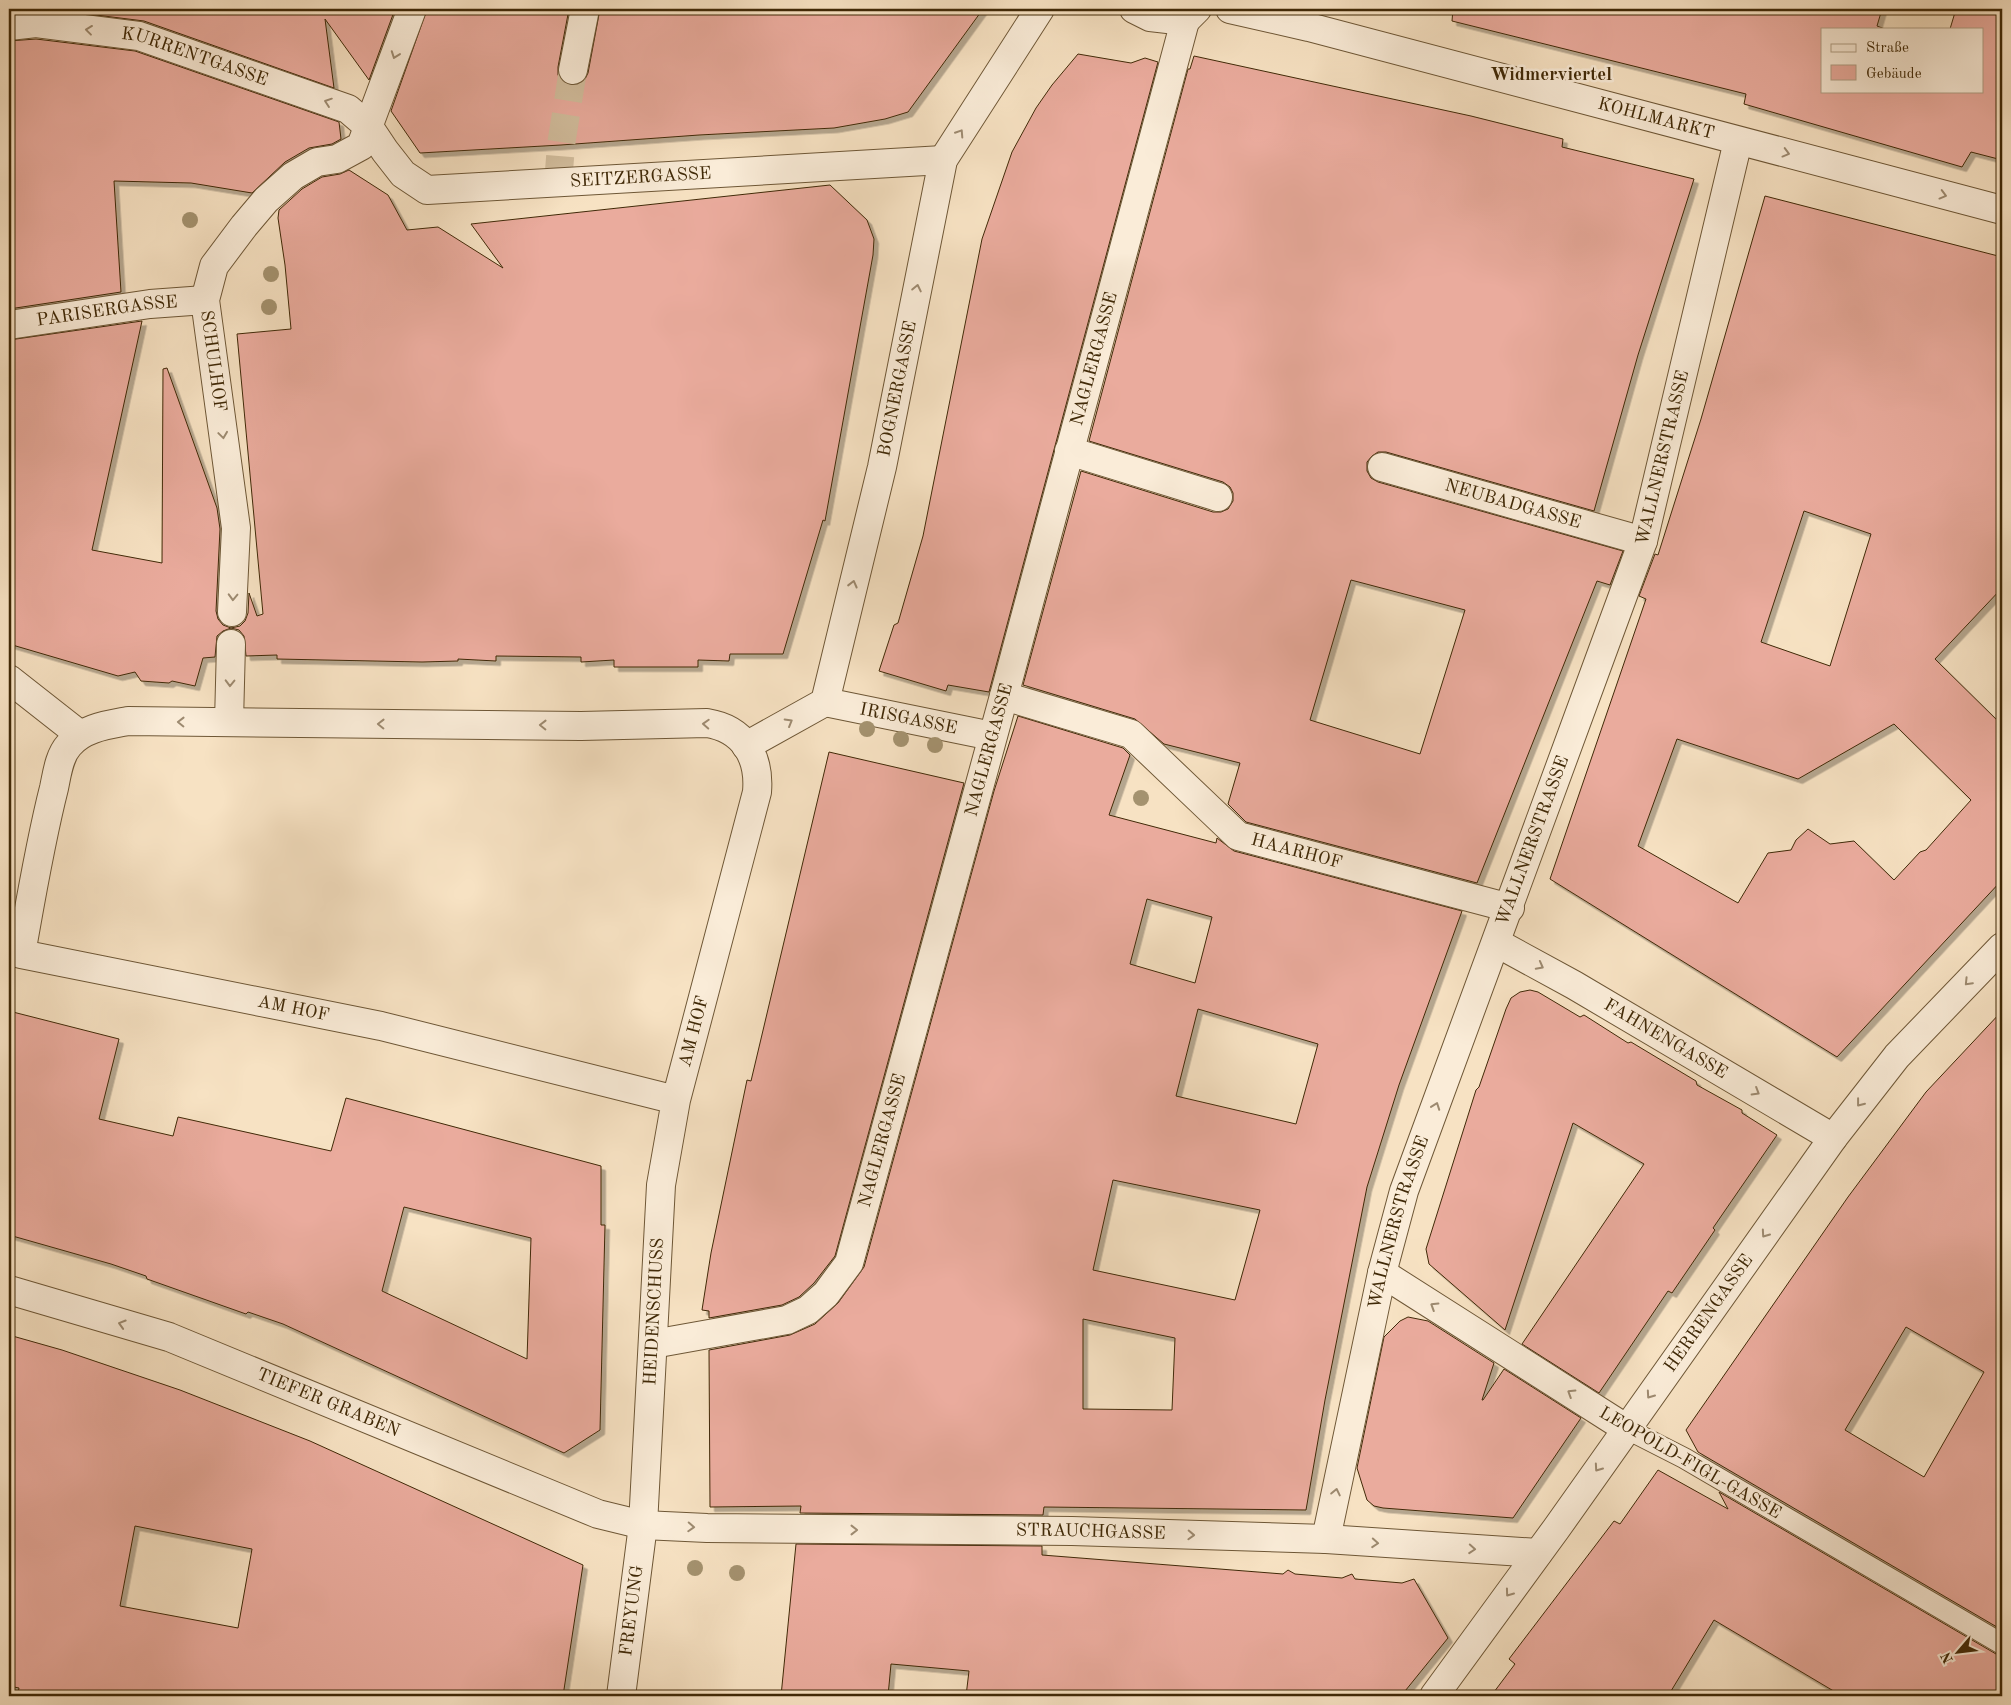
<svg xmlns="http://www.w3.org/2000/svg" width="2011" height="1705" font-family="'Old Standard TT',serif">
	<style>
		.building { fill: #eaab9d; stroke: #402907; fill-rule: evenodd; filter: url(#shadow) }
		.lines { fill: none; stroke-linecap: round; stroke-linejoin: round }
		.street-tunnel { stroke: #d2bd9d; stroke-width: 28; stroke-dasharray: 28 14; stroke-linecap: butt }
		.lane-casing { stroke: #6e5736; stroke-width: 22 }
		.street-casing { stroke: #6e5736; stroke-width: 30 }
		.lane { stroke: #faecd8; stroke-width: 20 }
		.street { stroke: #faecd8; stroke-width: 28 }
		.tree { fill: #a4926f }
		.oneway { stroke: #9d8a70 }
		.labels { text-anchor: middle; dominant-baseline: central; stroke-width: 5; stroke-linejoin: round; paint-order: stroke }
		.street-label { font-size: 18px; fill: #402907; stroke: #faecd8 }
		.neighbourhood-label { font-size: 19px; font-weight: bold; fill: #402907; stroke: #faecd8 }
	</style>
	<defs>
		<filter id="shadow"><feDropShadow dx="4.5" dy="4.5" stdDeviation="0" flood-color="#0004"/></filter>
	</defs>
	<rect width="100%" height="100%" fill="#f7e2c3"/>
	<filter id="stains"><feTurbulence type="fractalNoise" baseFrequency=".004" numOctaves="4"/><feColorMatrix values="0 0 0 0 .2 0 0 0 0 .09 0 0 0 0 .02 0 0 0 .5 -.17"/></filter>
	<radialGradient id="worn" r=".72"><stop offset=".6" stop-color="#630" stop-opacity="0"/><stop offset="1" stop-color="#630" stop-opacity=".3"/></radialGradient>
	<g class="building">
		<polygon points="48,9 395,9 369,80 325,19 334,88 144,21"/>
		<polygon points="427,9 569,9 558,67 558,75 562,81 570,85 578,85 584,81 588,73 600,9 983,9 908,112 885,119 834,128 699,135 561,145 420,153 391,111"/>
		<polygon points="1453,9 1882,9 1877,26 1885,29 1822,29 1822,91 1982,91 1982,29 1950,29 1956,9 2002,9 2002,160 1971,152 1962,167 1744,104 1746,94 1452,21"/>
		<polygon points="36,39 135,51 339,122 341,139 332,144 309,148 285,162 252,193 191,183 114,181 121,292 9,309 9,41"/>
		<polygon points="1078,54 1131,63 1145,58 1158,62 989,692 948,685 946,691 879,671 894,625 898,623 923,536 982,239 1012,152 1036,108 1052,85"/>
		<path d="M1194,56l277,60 92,23 -1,8 132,32 -56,176 -44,156 -208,-59h-8l-6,4 -5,6v9l4,7 7,4 245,69 -13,34 -13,-4 -120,302 -231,-61 -18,-18 12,-41 -76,-19 -29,-25 -112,-34 58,-214 132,41h8l7,-3 5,-8v-8l-3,-6 -7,-5 -134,-41 99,-372h2zM1351,580l114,30 -45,144 -110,-34z"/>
		<polygon points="349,170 388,195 407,230 438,227 503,268 471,224 830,185 867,220 874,239 873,255 825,521 823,520 783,654 730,654 729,661 698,660 698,667 614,667 614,660 581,662 581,657 496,656 496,661 458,659 458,661 422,662 277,659 277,655 246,656 244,636 239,630 231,628 223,631 217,636 215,657 203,658 195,686 172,681 169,683 141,681 135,672 118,676 9,644 9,340 142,321 92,550 162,563 163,369 167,368 217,508 220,529 216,611 218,619 223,625 231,628 240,626 245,621 248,613 249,593 257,616 263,614 237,334 291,329 285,265 278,218 279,210 302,189 322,177 340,174"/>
		<path d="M1765,196l237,61v331l-67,71 67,66v155l-165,177 -287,-178 96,-280 -7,-3 16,-42 3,1 43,-136zM1804,511l67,23 -41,132 -69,-24zM1894,724l77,76 -45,50 -6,2 -26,28 -40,-39 -24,3 -22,-15 -12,11 -5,10 -23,3 -30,50 -100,-57 39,-107 121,40z"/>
		<path d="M1018,716l105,32 7,7 -21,60 107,28 1,-5 17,13 228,60 -63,174 -32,102 -42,213 -19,110 -262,-3 -1,8 -243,-2 1,-7 -91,1 -1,-157 81,-15 25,-11 23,-21 26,-36 130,-476zM1147,899l65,18 -17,66 -65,-19zM1198,1009l120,35 -22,80 -120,-28zM1113,1180l147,30 -25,90 -142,-30zM1083,1319l92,19 -3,72 -89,-1z"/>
		<polygon points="829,752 964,783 835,1256 814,1283 799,1297 782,1305 709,1318 709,1311 702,1310 711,1253 747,1080 751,1081"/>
		<polygon points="1530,990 1538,992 1580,1017 1584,1015 1628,1043 1631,1042 1696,1081 1697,1085 1742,1110 1742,1113 1777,1135 1713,1228 1715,1230 1672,1293 1668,1291 1599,1393 1522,1344 1644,1164 1573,1123 1505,1330 1429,1264 1426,1249 1476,1090 1479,1087 1506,1009 1511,998 1520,992"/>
		<path d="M9,1011l110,28 -20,80 74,17 5,-19 153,34 15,-53 255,68v59h4l-5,205 -36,23 -281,-129 -35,-12 -2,2 -99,-35 -1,-3 -35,-12 -102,-29zM404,1207l127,31 -4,121 -145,-68z"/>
		<path d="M2002,1011v619l-304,-178 -12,-22 162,-233 78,-105zM1906,1327l78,45 -60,105 -79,-47z"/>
		<polygon points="1408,1317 1428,1321 1494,1363 1482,1400 1483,1400 1504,1369 1581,1418 1513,1518 1383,1508 1374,1506 1367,1500 1357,1468 1384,1337 1400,1321"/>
		<path d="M9,1335l53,15 118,40 130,51 273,124 -20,131h-527l-18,-3 1,-5 -10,-2zM135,1526l117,23 -14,79 -118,-22z"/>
		<polygon points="1658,1470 1728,1509 1719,1492 1996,1654 2002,1656 2002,1696 1842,1696 1714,1620 1668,1696 1491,1696 1515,1664 1509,1659 1614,1521 1620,1524"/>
		<polygon points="796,1544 1042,1546 1042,1555 1283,1574 1288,1570 1295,1574 1342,1578 1352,1574 1355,1579 1402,1583 1414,1579 1448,1638 1401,1696 966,1696 969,1671 891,1664 888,1696 781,1696"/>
	</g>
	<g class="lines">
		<polyline class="street-tunnel" points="558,184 561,145 573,70"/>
		<g class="lane-casing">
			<polyline id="lane" points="1627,1429 1684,1458 2002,1644"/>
		</g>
		<g class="street-casing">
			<g id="street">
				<polyline points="1134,9 1150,17 1185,21 1197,9"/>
				<path id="s1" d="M1230,9l79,18 693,183"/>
				<path id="s2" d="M9,26l27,-3 103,13 209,73 21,18 16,24 18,23 24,16 516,-30"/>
				<polyline points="573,70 585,9"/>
				<path id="s3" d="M9,325l141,-21 55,-4"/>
				<polyline points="1069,451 1218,497"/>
				<path id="s4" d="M1382,467l261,74"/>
				<polyline points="232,612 236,528 205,300 214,266 244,226 266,200 293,176 317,162 337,159 361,146 412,9"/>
				<polyline points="9,679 79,734"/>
				<path id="s5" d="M1004,696l127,38 107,102 272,72"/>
				<path id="s6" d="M825,702l167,34"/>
				<polyline points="229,722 231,644"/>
				<path id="s7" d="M746,746l79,-44 57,-235 61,-307 97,-151"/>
				<path id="s8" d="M1497,943l77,42 259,153"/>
				<polyline points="1382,1273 1627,1429"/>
				<path id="s9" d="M9,1290l160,47 429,177 45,11 64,3 365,3 254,8 212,14"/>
				<path id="s10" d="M653,1344l134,-24 21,-10 18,-16 23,-31 155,-567 181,-675"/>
				<path id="s11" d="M1326,1539l56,-266 22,-82 239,-650 95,-400"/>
				<path id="s12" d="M621,1696l22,-171 18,-340 15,-85 81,-308c3,-35 -13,-63 -50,-69l-126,3 -453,-5c-21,4 -45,7 -59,24 -10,11 -12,29 -15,43 -14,55 -23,110 -33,166l360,72 295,74"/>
				<path id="s13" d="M1434,1696l122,-167 277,-391 64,-82 105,-109"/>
			</g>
		</g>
		<use href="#lane" class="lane"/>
		<use href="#street" class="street"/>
	</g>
	<g class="tree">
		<circle cx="190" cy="220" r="8"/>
		<circle cx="271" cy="274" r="8"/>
		<circle cx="269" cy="307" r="8"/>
		<circle cx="867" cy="729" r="8"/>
		<circle cx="901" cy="739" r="8"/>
		<circle cx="935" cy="745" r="8"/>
		<circle cx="1141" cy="798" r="8"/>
		<circle cx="695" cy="1568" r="8"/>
		<circle cx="737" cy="1573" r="8"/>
	</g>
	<defs><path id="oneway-chevron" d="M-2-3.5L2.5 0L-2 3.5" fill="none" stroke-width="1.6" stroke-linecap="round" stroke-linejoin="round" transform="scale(1.25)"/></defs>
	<g class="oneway">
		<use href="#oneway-chevron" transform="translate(89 30) rotate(-173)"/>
		<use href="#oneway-chevron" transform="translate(395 55) rotate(110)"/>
		<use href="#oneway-chevron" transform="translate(328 102) rotate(-161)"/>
		<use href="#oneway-chevron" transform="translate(960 133) rotate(-57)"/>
		<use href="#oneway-chevron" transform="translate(1786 153) rotate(15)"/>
		<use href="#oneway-chevron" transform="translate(1943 195) rotate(15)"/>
		<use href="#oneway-chevron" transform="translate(917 288) rotate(-78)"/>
		<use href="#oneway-chevron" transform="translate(223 435) rotate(82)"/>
		<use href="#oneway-chevron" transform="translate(853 584) rotate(-76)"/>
		<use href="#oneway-chevron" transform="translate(233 597) rotate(92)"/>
		<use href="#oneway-chevron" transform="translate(230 683) rotate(91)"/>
		<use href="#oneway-chevron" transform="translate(181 722) rotate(-179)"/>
		<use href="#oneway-chevron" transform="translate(789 722) rotate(-30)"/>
		<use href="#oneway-chevron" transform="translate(381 724) rotate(-179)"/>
		<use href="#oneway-chevron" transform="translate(706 724) rotate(-177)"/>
		<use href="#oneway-chevron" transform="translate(543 725) rotate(-179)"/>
		<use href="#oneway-chevron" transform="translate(1540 966) rotate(28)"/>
		<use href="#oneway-chevron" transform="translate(1968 982) rotate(134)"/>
		<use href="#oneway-chevron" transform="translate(1756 1092) rotate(31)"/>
		<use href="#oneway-chevron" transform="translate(1860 1103) rotate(128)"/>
		<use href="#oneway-chevron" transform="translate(1436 1106) rotate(-70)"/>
		<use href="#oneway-chevron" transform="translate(1765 1234) rotate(125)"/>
		<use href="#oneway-chevron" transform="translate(1434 1306) rotate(-148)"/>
		<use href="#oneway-chevron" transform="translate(122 1324) rotate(-163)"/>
		<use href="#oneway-chevron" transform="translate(1571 1393) rotate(-148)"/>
		<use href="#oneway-chevron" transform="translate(1650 1395) rotate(125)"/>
		<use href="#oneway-chevron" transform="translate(1598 1468) rotate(125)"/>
		<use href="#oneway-chevron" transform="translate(1336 1492) rotate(-78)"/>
		<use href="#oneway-chevron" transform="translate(691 1527) rotate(3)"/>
		<use href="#oneway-chevron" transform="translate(854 1530)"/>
		<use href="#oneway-chevron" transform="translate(1191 1535) rotate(2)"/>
		<use href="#oneway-chevron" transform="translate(1375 1543) rotate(4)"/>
		<use href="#oneway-chevron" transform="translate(1472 1549) rotate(4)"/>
		<use href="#oneway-chevron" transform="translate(1509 1593) rotate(126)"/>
	</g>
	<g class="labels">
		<g class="street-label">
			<text stroke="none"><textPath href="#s2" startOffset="190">KURRENTGASSE</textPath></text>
			<text stroke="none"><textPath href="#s1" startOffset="440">KOHLMARKT</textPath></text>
			<text stroke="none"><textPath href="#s2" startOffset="681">SEITZERGASSE</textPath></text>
			<text stroke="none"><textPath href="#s3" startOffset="99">PARISERGASSE</textPath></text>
			<text stroke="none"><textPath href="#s10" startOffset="1159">NAGLERGASSE</textPath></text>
			<text transform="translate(213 361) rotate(82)">SCHULHOF</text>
			<text stroke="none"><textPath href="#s7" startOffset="412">BOGNERGASSE</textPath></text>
			<text stroke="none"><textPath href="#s11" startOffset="1135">WALLNERSTRASSE</textPath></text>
			<text stroke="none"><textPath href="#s4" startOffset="136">NEUBADGASSE</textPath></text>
			<text stroke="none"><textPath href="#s6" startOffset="85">IRISGASSE</textPath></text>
			<text stroke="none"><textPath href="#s10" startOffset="754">NAGLERGASSE</textPath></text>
			<text stroke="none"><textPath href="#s11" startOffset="730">WALLNERSTRASSE</textPath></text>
			<text stroke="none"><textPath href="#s5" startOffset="341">HAARHOF</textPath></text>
			<text stroke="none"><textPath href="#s12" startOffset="2150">AM HOF</textPath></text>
			<text stroke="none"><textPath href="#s12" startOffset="670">AM HOF</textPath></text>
			<text stroke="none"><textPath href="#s8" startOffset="194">FAHNENGASSE</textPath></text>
			<text stroke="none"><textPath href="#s10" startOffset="349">NAGLERGASSE</textPath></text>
			<text stroke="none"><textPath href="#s11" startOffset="325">WALLNERSTRASSE</textPath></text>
			<text stroke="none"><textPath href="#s12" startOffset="386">HEIDENSCHUSS</textPath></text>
			<text stroke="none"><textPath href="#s13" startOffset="471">HERRENGASSE</textPath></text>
			<text stroke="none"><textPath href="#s9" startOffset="339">TIEFER GRABEN</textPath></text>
			<text transform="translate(1690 1463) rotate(30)">LEOPOLD-FIGL-GASSE</text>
			<text stroke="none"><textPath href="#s9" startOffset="1125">STRAUCHGASSE</textPath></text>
			<text stroke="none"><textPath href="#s12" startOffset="86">FREYUNG</textPath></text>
		</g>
		<g class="neighbourhood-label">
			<text x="1551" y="75">Widmerviertel</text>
		</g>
	</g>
	<rect width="2011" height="1705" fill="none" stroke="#f7e2c3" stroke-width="30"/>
	<rect x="10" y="10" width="1991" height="1685" fill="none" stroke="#402907" stroke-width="2.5"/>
	<rect x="15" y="15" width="1981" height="1675" fill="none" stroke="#402907"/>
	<rect x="1821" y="28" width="162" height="65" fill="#faecd8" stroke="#b09e84"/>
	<rect x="1831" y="44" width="25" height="8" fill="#faecd8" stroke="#b09e84"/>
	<text x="1866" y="52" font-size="15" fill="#402907">Straße</text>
	<rect x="1831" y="65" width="25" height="15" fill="#eaab9d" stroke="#b09e84"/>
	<text x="1866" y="78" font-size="15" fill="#402907">Gebäude</text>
	<g transform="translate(1958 1652) rotate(242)" stroke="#faecd8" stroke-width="4" paint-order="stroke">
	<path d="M0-4L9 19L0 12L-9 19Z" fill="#402907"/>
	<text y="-8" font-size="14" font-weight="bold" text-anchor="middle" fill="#402907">N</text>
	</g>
	<rect width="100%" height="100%" filter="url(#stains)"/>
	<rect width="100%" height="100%" fill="url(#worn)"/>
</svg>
